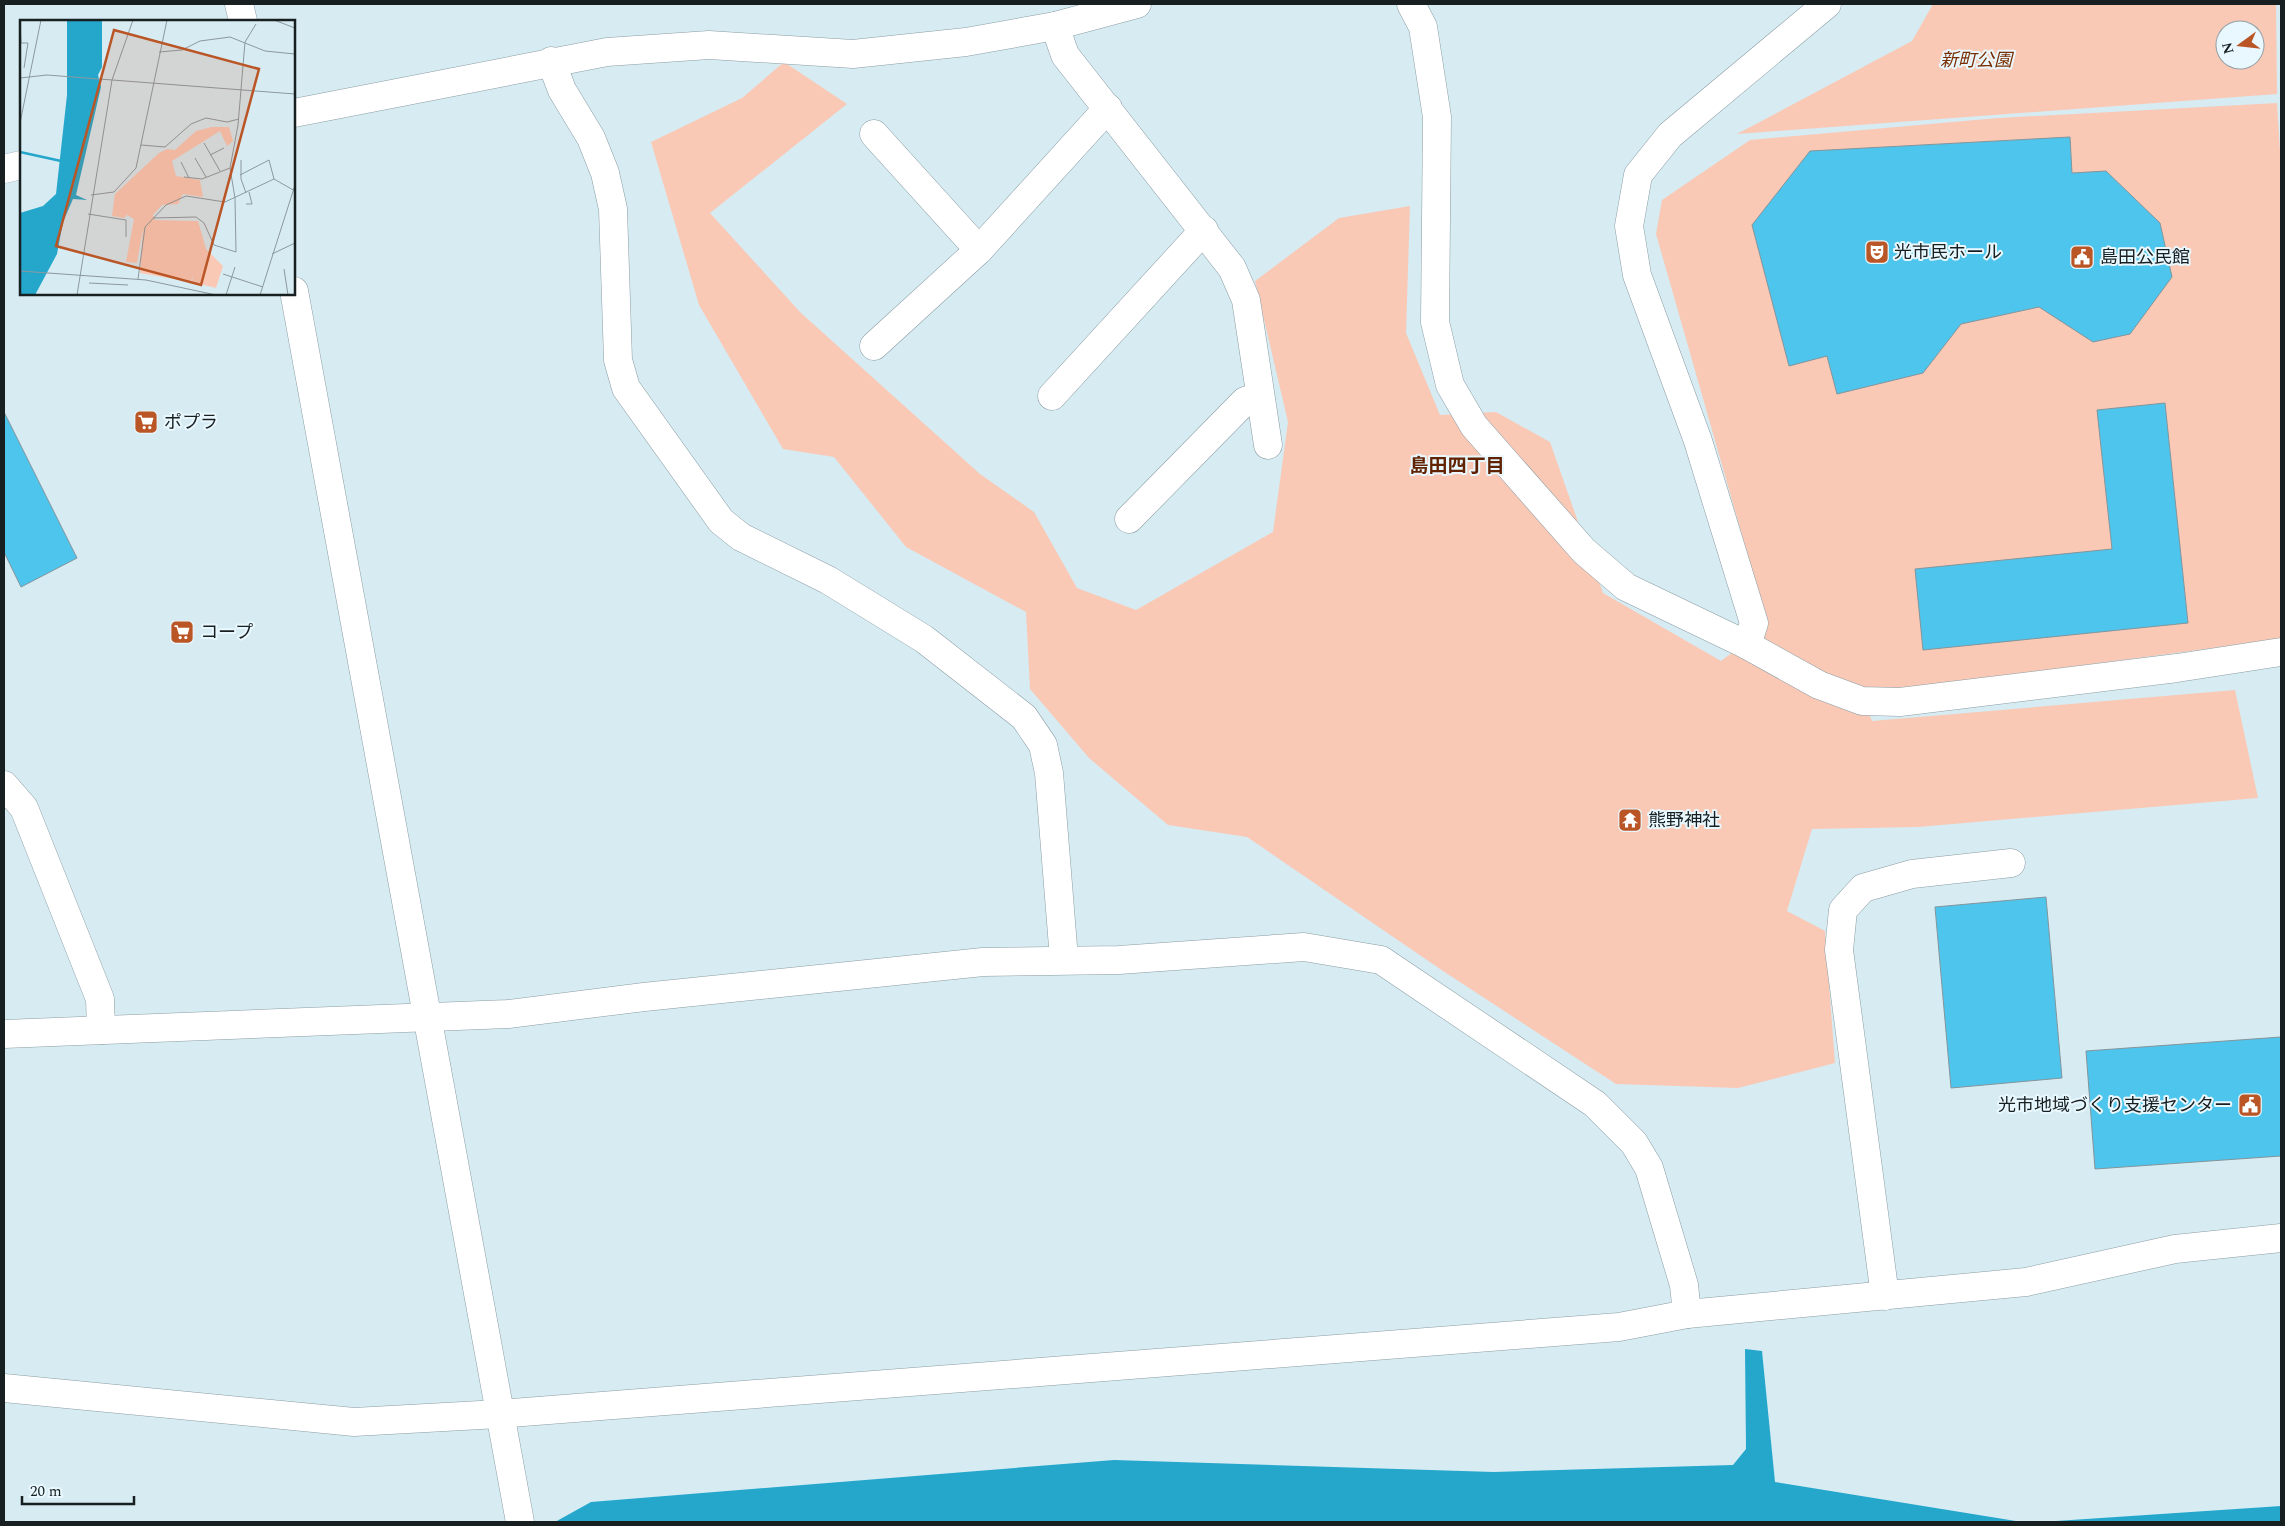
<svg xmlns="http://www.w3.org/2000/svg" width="2285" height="1526" font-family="Spectral,'Noto Sans JP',serif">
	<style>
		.green { fill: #f9c9b6; fill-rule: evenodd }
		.water { fill: #25a7cc }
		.building { fill: #4ec5ec; stroke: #83959c }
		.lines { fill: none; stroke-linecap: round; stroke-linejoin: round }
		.minor-casing { stroke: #8b9da4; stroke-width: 29 }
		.minor { stroke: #fff; stroke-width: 28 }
		.labels { text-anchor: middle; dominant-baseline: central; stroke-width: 4; stroke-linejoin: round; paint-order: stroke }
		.park-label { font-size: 18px; font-style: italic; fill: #7c2e03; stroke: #e8f8fe }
		.poi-label { font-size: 18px; fill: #181f21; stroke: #e8f8fe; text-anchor: start }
		.neighbourhood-label { font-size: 19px; font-weight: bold; fill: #612201; stroke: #e8f8fe }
		.inset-river { fill: none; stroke: #25a7cc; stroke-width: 2.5 }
		.inset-road { fill: none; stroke: #8b999f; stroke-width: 1 }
		.view { fill: #ba5525; fill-opacity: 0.15; stroke: #ba5525; stroke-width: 2.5 }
		.inset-edge { fill: none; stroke: #181f21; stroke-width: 2.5 }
	</style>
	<rect width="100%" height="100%" fill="#d7ebf3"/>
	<g class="green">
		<path d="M1933,4h343l1,90 -540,40 175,-93zM2225,30h30v30h-30z"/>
		<polygon points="784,62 847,104 710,213 801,313 980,474 1034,512 1077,588 1136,610 1273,532 1288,422 1255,281 1339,218 1410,206 1406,333 1440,415 1496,412 1550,442 1603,593 1721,661 1768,626 1656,234 1662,200 1750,140 1998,118 2277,103 2281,167 2281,639 1888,691 1859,689 1872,721 2235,690 2258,798 1918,827 1812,829 1787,911 1825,931 1835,1063 1738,1088 1616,1084 1443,971 1247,837 1168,825 1089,758 1030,689 1026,612 906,547 834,457 783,449 699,305 651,142 742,98"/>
	</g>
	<g class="water">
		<polygon points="1745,1349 1762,1351 1775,1482 2022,1522 555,1522 591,1502 1114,1460 1494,1472 1733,1465 1746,1449"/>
		<polygon points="2281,1506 2281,1522 2041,1522"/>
	</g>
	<g class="building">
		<polygon points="2070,137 2072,173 2106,171 2160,223 2172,277 2130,334 2093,342 2039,307 1961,324 1923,373 1837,394 1827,356 1789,366 1752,225 1810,151"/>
		<polygon points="2165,403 2188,623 1923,650 1915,569 2112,549 2097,410"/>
		<polygon points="4,412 77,558 21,587 4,552"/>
		<polygon points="2046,897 2062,1078 1951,1088 1935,907"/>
		<polygon points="2281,1037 2281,1156 2095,1169 2086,1051"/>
	</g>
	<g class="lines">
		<g class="minor-casing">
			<g id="minor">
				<polyline points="239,4 243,21"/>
				<polyline points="1411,4 1423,27 1437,117 1435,322 1450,385 1474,426 1584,551 1626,587 1747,645 1819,685 1862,701 1900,702 2177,668 2281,652"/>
				<polyline points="1055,26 1065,55 1232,268 1246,300 1268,445"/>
				<polyline points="551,61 562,90 591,138 605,173 613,209 618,360 626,388 721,521 741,537 828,580 924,639 1024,717 1043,745 1049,773 1064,959"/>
				<polyline points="294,113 607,52 709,45 853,54 966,42 1055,26 1137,4"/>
				<polyline points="874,134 979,250"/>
				<polyline points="4,169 21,165"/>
				<polyline points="294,291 520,1522"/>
				<polyline points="874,346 979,250 1108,108"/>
				<polyline points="1052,396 1204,230"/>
				<polyline points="1129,519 1245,401 1260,396"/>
				<polyline points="1747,645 1754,623 1698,441 1637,275 1629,226 1638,175 1670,135 1827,4"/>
				<polyline points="4,785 24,808 100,999 101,1030"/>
				<polyline points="4,1034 508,1014 644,997 983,962 1119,960 1304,947 1381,960 1595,1104 1634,1143 1649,1168 1684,1285 1687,1314"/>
				<polyline points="1885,1296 1839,950 1843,910 1863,888 1912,874 2011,863"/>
				<polyline points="4,1388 354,1422 499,1414 1619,1327 1687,1314 2026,1282 2175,1249 2281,1238"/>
			</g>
		</g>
		<use href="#minor" class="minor"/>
	</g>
	<defs>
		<g id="theatre-square" transform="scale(1.25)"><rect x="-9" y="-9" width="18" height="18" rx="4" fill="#ba5525" stroke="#e8f8fe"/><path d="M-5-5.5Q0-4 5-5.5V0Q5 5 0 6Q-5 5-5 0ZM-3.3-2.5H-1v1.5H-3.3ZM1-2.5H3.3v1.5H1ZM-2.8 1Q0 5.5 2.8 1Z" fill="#fff"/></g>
		<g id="civic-square" transform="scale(1.25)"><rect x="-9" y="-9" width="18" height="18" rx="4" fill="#ba5525" stroke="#e8f8fe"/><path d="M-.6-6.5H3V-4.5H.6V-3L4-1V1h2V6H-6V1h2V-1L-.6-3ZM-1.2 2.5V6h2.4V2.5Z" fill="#fff"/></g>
		<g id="supermarket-square" transform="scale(1.25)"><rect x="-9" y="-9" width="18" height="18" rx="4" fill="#ba5525" stroke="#e8f8fe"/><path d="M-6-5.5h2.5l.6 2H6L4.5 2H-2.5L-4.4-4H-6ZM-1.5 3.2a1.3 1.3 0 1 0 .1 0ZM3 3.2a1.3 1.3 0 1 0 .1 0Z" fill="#fff"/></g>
		<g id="temple-square" transform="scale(1.25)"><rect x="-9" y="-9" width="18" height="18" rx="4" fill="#ba5525" stroke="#e8f8fe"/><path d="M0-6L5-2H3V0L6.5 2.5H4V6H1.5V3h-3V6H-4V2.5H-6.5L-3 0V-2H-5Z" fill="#fff"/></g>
	</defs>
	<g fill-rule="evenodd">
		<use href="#theatre-square" x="1877" y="252"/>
		<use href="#civic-square" x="2082" y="257"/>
		<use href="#supermarket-square" x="146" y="422"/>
		<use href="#supermarket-square" x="182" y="632"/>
		<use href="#temple-square" x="1630" y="820"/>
		<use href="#civic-square" x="2250" y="1105"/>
	</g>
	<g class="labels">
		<g class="park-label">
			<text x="1976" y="60">新町公園</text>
		</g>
		<g class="poi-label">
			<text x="1894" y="252">光市民ホール</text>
			<text x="2100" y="257">島田公民館</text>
			<text x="164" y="422">ポプラ</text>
			<text x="200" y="632">コープ</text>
			<text x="1648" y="820">熊野神社</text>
			<text x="2232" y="1105" text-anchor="end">光市地域づくり支援センター</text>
		</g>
		<g class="neighbourhood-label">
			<text x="1457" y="466">島田四丁目</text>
		</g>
	</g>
	<g transform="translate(20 20)">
		<rect width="275" height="275" fill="#d7ebf3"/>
		<path d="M192,107h17l4,14 -6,5 -7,-15 -48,30 4,15 24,4 3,17 -20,-3 -5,10 -16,1 -9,10 2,5 43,1 8,28 17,17 -7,22 -24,-6 1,-8 -2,8 -51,-9 3,-45 -6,35 -11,-1 8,-43 -7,-4 -3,3 -12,-2 3,-22 44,-41 8,-4 8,1 21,-19z" fill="#f9c9b6"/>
		<path d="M47,0h35v47l-4,8 3,12 -25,108 11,5 -14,-1 -10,23 -6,32 -22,41h-15v-82l23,-7 13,-12 11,-99z" fill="#25a7cc"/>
		<path class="inset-river" d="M0,132l41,9"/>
		<path class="inset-road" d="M254,0l21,8M0,2l1,21M0,23h8l-4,25M139,32l23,-2 18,-9 30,-4 35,14 30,3M0,58l27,-3 248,19M0,103l21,-103M184,123l16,28M121,125l24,2 26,-23 15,-6 21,4 12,-3M190,135l14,-7M175,138l11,19M221,140v19l5,14M161,142l8,16M220,155l29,-15 5,19M164,157l18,2 28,-11M71,175l23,-3 22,-24 31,-148M226,184h6l-3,-12M68,194l38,6v17M133,198l43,-1 8,6 10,22 22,7 -1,-54 -5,-30 8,-43 7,-83 11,-18M252,234l23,-11M264,249l4,26M0,251l126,9 70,15M203,254l40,13M118,259l7,-52 21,-22 20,-9 39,6 49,-23 21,12M69,263l39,2M57,275l35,-215 21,-60M206,275l9,-28M240,275l35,-110"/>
		<path class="view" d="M94,10l145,39 -58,216 -145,-39z"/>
		<rect width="275" height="275" class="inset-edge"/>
	</g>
	<rect width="2285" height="1526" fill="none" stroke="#181f21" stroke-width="10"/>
	<g transform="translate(2240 45) rotate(255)"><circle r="24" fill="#e8f8fe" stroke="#95a1a6"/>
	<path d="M0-4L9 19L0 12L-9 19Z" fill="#ba5525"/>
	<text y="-8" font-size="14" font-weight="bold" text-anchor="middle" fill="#181f21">N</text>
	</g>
	<path d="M22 1496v8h112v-8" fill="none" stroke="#181f21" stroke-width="2.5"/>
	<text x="30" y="1496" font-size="15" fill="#181f21" stroke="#e8f8fe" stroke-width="4" paint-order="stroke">20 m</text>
</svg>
